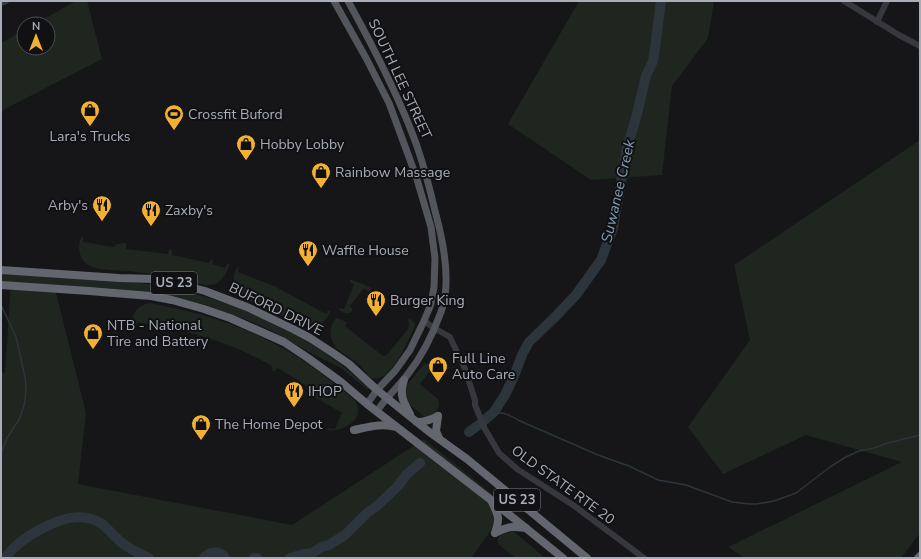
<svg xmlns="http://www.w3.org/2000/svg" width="921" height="559" font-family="'Nunito Sans',sans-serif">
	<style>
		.green { fill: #1e261f }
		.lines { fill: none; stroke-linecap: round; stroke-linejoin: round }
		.stream { stroke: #2c353c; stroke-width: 1.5 }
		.river { stroke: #2c353c; stroke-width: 10 }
		.minor { stroke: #37383d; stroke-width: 6 }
		.major { stroke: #53555c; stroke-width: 7 }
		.highway { stroke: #63666e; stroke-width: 8 }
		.labels { text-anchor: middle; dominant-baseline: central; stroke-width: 4; stroke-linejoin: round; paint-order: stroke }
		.shield { fill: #111113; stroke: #7b7e86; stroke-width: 1 }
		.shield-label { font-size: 13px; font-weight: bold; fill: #a8adb8 }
		.street-label { font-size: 14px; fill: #a8adb8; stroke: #111113 }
		.poi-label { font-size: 14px; fill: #a8adb8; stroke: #111113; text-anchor: start }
		.water-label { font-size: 15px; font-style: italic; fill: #7f9bb3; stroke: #111113 }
	</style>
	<rect width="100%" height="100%" fill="#161618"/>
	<g class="green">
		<polygon points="76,1 87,1 102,59 1,111 1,43 24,30 24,48 48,48 48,24 35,24"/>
		<polygon points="579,1 714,1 708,38 672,86 662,175 591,180 508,124"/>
		<polygon points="920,140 920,533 901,558 744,558 728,547 902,462 806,435 723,474 688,427 750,340 734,265"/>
		<path d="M82,237l1,1v4l31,5 3,-3 8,-1 1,1v5l42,5 1,-4 2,-1 1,2v4l37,8 2,-3 2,-1v1l-1,4 13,4 2,-4h2v2c-5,12 -9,20 -24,19 -23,-5 -46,-11 -69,-13 -11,-2 -37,-1 -46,-6 -10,-4 -14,-20 -8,-29z"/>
		<path d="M238,267l1,1 -1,4 36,14 28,15 24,13 2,-3h2c-1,4 -3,7 -6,10 -11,12 -22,4 -34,-2 -6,-3 -13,-6 -19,-10 -9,-3 -29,-9 -34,-16 -5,-7 -5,-20 1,-26z"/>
		<path d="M1,273c35,2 71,4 106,7 17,2 34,2 51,6 52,9 102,27 147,54 23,14 43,30 64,47v2h-2l-26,-21 -30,-15 -39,-22 -27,-12 -39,-14 -17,-4 -56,-10 -79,-6 32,128 -8,71 214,41 132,-86 84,68 -37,51h-470v-186l4,1 6,-90 -10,-1z"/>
		<path d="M350,280h3l19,8 -3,4 -5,-4 -14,18 3,4c-4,5 -9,3 -14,0l1,-2 4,1 10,-25 -4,-2z"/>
		<path d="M151,303c16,4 32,6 48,11 33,9 68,24 97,42 21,13 40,29 59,44 8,15 -1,24 -15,29 -5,1 -8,2 -13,1l1,-2 7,1 7,-16 -34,-20 2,-5 -32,-20 -5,4 -1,-2v-4c-41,-24 -88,-37 -135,-44l-1,4h-1c-7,-12 5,-22 16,-23z"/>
		<path d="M336,318l11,4 -2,4 38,30 4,-1 21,-26 1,-5 -1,-4 1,-2 4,3 2,4c-5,13 -22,50 -36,53 -3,1 -6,1 -9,-1 -4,-3 -6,-8 -10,-12 -7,-6 -22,-13 -26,-21 -6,-9 -4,-18 2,-26z"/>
		<path d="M425,363l6,1 3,2 -14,18 18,15c3,6 -1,14 -7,17 -2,1 -4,1 -6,1l-17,-14c-2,-4 -4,-12 -2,-17z"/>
		<polygon points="512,530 545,558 516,558 500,546 497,541 500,535"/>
	</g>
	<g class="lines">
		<g class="stream">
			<polyline points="1,305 16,337 25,377 26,386 25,402 20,418 7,438 1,453"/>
			<path d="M494,412c10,1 15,2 24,8l80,35 31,11 29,14 28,5 46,17 17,2h8l17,-3 22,-8 34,-26 16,-10 13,-6 15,-3 14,-5 32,-8"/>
		</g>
		<g class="river">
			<polyline points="469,432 480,424 494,412 505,395 514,376 522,355 529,342 554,318 576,295 601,260 613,228 627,148 637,114 646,76 653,61 655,48 661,1"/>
			<path d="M6,558c7,-13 22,-22 35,-29 19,-10 41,-18 61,-5 7,6 13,13 20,19 8,6 18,11 27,15"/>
			<path d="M204,558c5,-7 16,-8 21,0"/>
			<polyline points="254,558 257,558"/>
			<polyline points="290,558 304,554 312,553 322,547 329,545 345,535 367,513 377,506 398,486 406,475 420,463"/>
		</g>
		<g class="minor">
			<polyline points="844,1 899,35 920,46"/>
			<polyline points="1,3 6,1"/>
			<polyline points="877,22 887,1"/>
			<polyline points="424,321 434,328 450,337 465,369 475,400 475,405 485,429 499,453 517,469 573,505 644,558"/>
		</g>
		<g class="major">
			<polyline points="334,1 366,58 389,103 416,176 431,227 435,258 434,287 431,304 424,321 410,350 395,371 377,390 367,404"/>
			<path d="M348,1c26,47 51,95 69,145 7,21 13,43 18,65 8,29 17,72 6,101 -8,22 -19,44 -33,62 -6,8 -13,15 -20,23 -4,4 -7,9 -11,14"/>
		</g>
		<g class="highway">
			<polyline points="1,270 119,278 154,279 171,282 205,291 247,307 293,329 310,338 333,353 349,364 377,390 428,431 467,459 587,558"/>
			<polyline points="1,285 89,291 151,296 172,300 204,309 230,318 284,342 308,358 341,382 367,404 491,500 563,558"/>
			<path d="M404,380c-5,14 -1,22 6,34"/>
			<polyline points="438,416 436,431 439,438"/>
			<path d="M417,422c8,0 14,-2 21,-6"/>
			<path d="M354,430c15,-3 27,-7 42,-3"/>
			<path d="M492,502c7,15 8,16 3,31"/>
			<path d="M495,533c14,-7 16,-7 31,-5"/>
			<polyline points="918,558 920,556"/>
		</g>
	</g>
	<defs>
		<g id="shop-pin" transform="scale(1)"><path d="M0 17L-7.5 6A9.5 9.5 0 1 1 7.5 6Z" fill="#f2b134" stroke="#111113"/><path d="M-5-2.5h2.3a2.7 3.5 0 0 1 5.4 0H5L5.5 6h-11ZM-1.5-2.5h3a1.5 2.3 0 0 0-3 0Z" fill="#111"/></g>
		<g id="stadium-pin" transform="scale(1)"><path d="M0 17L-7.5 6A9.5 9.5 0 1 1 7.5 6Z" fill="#f2b134" stroke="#111113"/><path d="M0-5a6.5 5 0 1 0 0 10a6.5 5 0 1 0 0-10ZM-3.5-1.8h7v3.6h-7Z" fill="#111"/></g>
		<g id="restaurant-pin" transform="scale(1)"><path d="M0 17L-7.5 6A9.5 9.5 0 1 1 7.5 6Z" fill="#f2b134" stroke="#111113"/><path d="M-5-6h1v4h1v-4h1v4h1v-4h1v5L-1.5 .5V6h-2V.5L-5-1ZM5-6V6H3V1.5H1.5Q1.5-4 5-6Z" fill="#111"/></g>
	</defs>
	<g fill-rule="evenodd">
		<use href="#shop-pin" x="90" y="110"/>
		<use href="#stadium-pin" x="174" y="114"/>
		<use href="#shop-pin" x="246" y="144"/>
		<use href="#shop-pin" x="321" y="172"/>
		<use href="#restaurant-pin" x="102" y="205"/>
		<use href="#restaurant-pin" x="151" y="210"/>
		<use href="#restaurant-pin" x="308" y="250"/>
		<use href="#restaurant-pin" x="376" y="300"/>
		<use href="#shop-pin" x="93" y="333"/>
		<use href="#shop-pin" x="438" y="366"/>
		<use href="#restaurant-pin" x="294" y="391"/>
		<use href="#shop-pin" x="201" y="424"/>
	</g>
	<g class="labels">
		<g class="shield">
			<rect x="151" y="272" width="46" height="22" rx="3"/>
			<rect x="494" y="489" width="46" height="22" rx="3"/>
		</g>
		<g class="shield-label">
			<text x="174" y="283">US 23</text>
			<text x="517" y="500">US 23</text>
		</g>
		<g class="street-label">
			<text transform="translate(400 79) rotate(65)">SOUTH LEE STREET</text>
			<text transform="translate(276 309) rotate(26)">BUFORD DRIVE</text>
			<text transform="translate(563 485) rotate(36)">OLD STATE RTE 20</text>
		</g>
		<g class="poi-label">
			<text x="188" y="114">Crossfit Buford</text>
			<text x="90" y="136" text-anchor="middle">Lara's Trucks</text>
			<text x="260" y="144">Hobby Lobby</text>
			<text x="335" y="172">Rainbow Massage</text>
			<text x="88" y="205" text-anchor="end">Arby's</text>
			<text x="165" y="210">Zaxby's</text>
			<text x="322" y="250">Waffle House</text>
			<text x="390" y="300">Burger King</text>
			<text x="107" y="325">NTB - National<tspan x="107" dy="16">Tire and Battery</tspan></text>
			<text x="452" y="358">Full Line<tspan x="452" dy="16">Auto Care</tspan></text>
			<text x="308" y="391">IHOP</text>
			<text x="215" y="424">The Home Depot</text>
		</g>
		<g class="water-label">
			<text transform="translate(618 191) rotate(-77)">Suwanee Creek</text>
		</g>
	</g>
	<rect width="921" height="559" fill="none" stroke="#a8adb8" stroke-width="4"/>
	<g transform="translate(36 36)"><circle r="19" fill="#111113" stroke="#4d4f55"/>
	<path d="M0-3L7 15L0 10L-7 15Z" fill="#f2b134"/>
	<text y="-6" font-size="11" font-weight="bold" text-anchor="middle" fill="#a8adb8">N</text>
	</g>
</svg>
